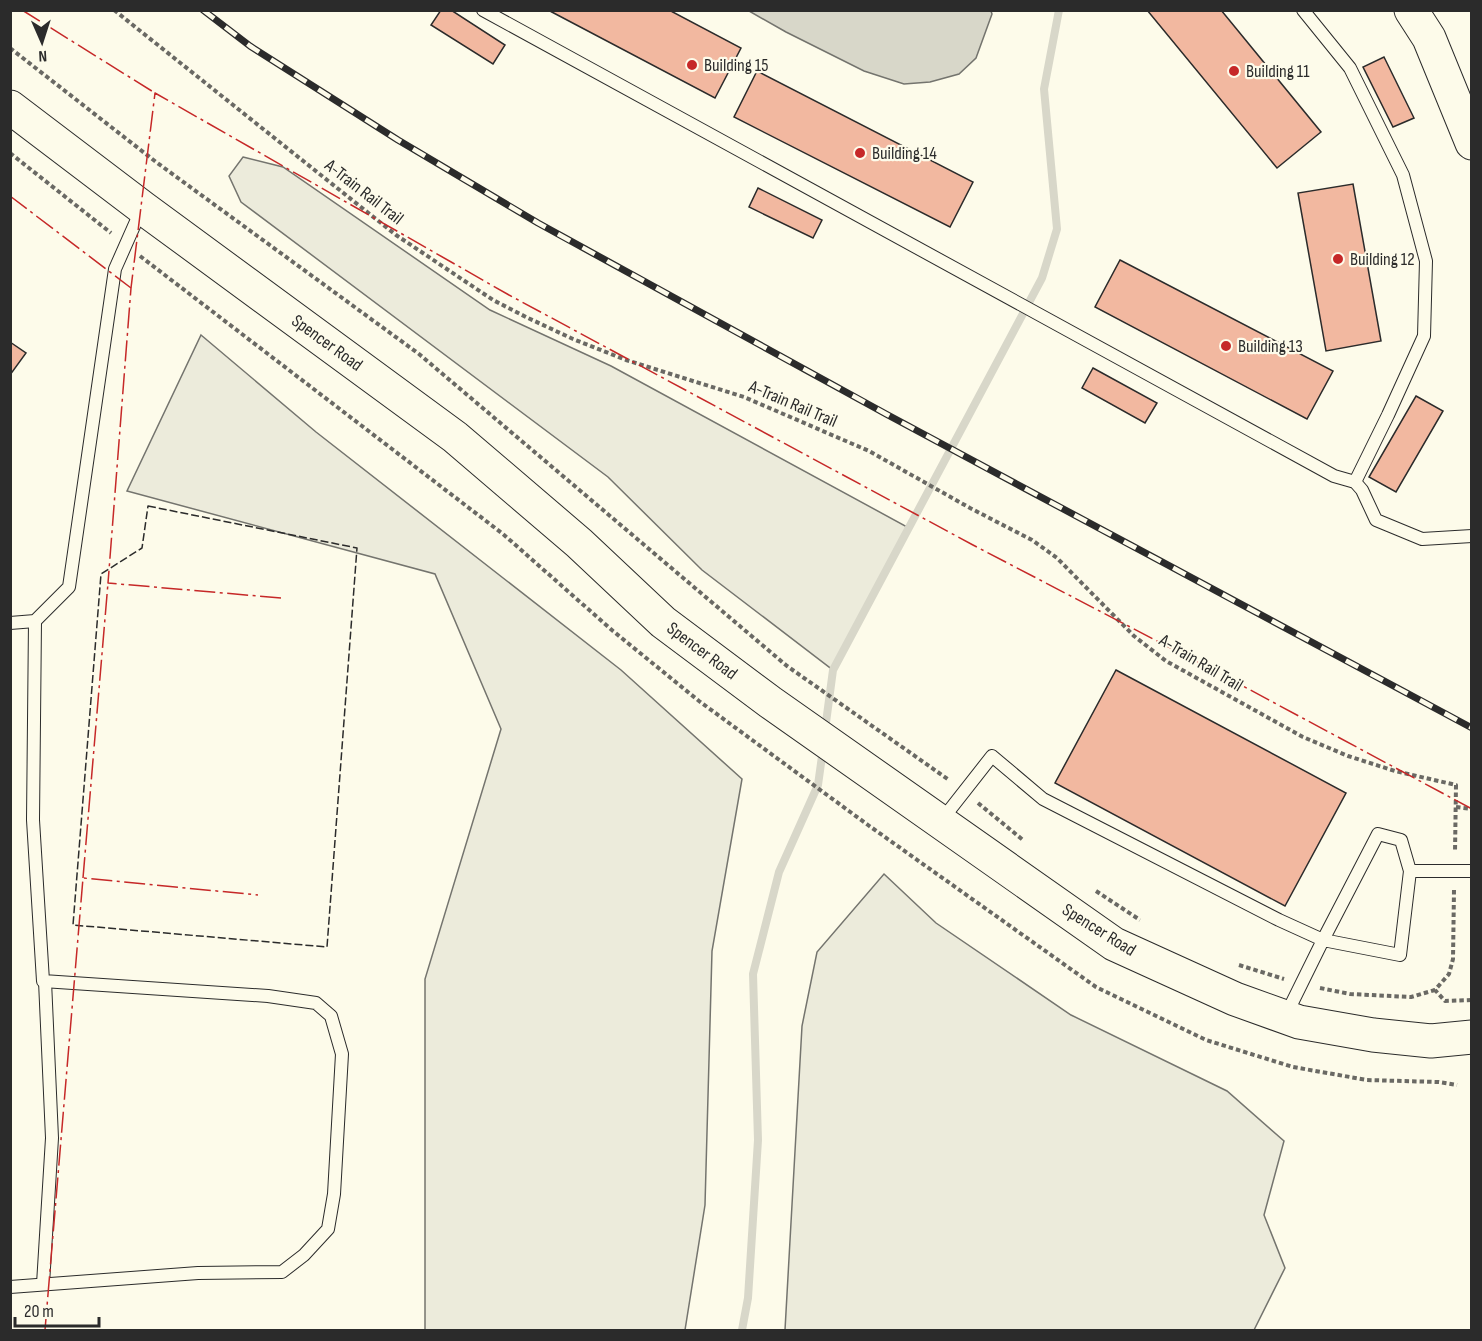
<svg xmlns="http://www.w3.org/2000/svg" width="1482" height="1341" font-family="'Sofia Sans Condensed',sans-serif">
	<style>
		.green { fill: #ecebdb; stroke: #74746e; stroke-width: 1.5 }
		.water { fill: #d8d7c9; stroke: #74746e; stroke-width: 1.5 }
		.lines { fill: none; stroke-linecap: round; stroke-linejoin: round }
		.stream { stroke: #d8d7c9; stroke-width: 8 }
		.building { fill: #f2b8a0; stroke: #2b2b2b; stroke-width: 1.5 }
		.lane-casing { stroke: #2b2b2b; stroke-width: 14 }
		.secondary-casing { stroke: #2b2b2b; stroke-width: 35 }
		.path { stroke: #6a6964; stroke-width: 4; stroke-dasharray: 4.5 3; stroke-linecap: butt }
		.lane { stroke: #fdfbea; stroke-width: 12 }
		.secondary { stroke: #fdfbea; stroke-width: 33 }
		.rail-casing { stroke: #2b2b2b; stroke-width: 7 }
		.rail { stroke: #fdfbea; stroke-width: 4.5; stroke-dasharray: 14; stroke-linecap: butt }
		.fence { stroke: #2b2b2b; stroke-width: 1.5; stroke-dasharray: 8 3; stroke-linecap: butt }
		.power { stroke: #c62828; stroke-width: 1.5; stroke-dasharray: 21 4.5 3 4.5; stroke-linecap: butt }
		.poi-dot { fill: #c62828; stroke: #fdfbea; stroke-width: 2 }
		.labels { text-anchor: middle; dominant-baseline: central; stroke-width: 4.5; stroke-linejoin: round; paint-order: stroke }
		.poi-label { font-size: 18px; fill: #2b2b2b; stroke: #fdfbea; text-anchor: start }
		.street-label { font-size: 18px; fill: #2b2b2b; stroke: #fdfbea }
	</style>
	<rect width="100%" height="100%" fill="#fdfbea"/>
	<g class="green">
		<polygon points="243,157 283,167 490,310 611,366 909,528 833,670 702,570 608,477 241,202 229,176"/>
		<polygon points="201,335 316,432 621,670 742,779 712,951 705,1205 685,1330 425,1330 425,979 501,729 435,574 127,491"/>
		<polygon points="884,874 936,923 1071,1015 1227,1091 1284,1141 1264,1215 1285,1268 1254,1330 785,1330 802,1026 817,952"/>
	</g>
	<polygon class="water" points="991,11 992,14 976,58 959,74 930,82 904,84 864,71 786,32 749,11"/>
	<g class="lines">
		<g class="stream">
			<polyline points="825,730 833,670 1042,278 1057,229 1044,89 1059,10"/>
			<polyline points="742,1330 748,1298 758,1140 753,974 779,872 818,785 823,749"/>
		</g>
	</g>
	<g class="building">
		<polygon points="441,10 451,10 505,45 493,64 431,25"/>
		<polygon points="548,10 669,10 741,48 715,98"/>
		<polygon points="1147,10 1221,10 1321,132 1277,168"/>
		<polygon points="1384,57 1414,118 1393,127 1363,67"/>
		<polygon points="757,71 973,182 950,227 734,117"/>
		<polygon points="1353,184 1381,341 1326,351 1298,193"/>
		<polygon points="758,188 822,220 813,238 749,207"/>
		<polygon points="1120,260 1333,371 1307,419 1095,307"/>
		<polygon points="10,342 26,353 10,375"/>
		<polygon points="1093,368 1157,403 1145,423 1082,388"/>
		<polygon points="1416,396 1443,411 1396,492 1369,477"/>
		<polygon points="1116,670 1346,793 1285,906 1055,783"/>
	</g>
	<g class="lines">
		<g class="lane-casing">
			<g id="lane">
				<polyline points="483,10 1334,476 1355,482 1362,490 1376,520 1422,539 1472,536"/>
				<polyline points="1303,10 1350,68 1403,175 1426,261 1424,336 1388,415 1355,482"/>
				<polyline points="10,623 35,621 69,587 115,269 142,208"/>
				<polyline points="941,821 992,756 1043,799 1279,920 1323,940 1400,955 1410,871 1401,840 1378,834 1323,940 1286,1015"/>
				<polyline points="1410,871 1472,871"/>
				<polyline points="43,1284 52,1138 45,981"/>
				<polyline points="10,1287 198,1273 282,1272 304,1255 328,1229 334,1194 342,1054 331,1016 316,1003 268,996 43,981 33,820 35,621"/>
			</g>
		</g>
		<g class="secondary-casing">
			<g id="secondary">
				<polyline points="1411,10 1429,38 1472,143"/>
				<polyline points="10,107 143,208 455,437 579,543 663,622 770,702 1114,944 1235,999 1299,1022 1373,1035 1431,1041 1472,1037"/>
			</g>
		</g>
		<g class="path">
			<polyline points="114,10 396,235 493,300 528,318 573,339 626,360 744,397 869,451 970,508 1032,540 1057,558 1134,636 1166,661 1303,737 1348,756 1395,771 1456,785 1455,852"/>
			<polyline points="10,48 156,162 419,354 787,666 949,780"/>
			<polyline points="10,153 111,233"/>
			<polyline points="140,256 503,534 613,631 699,701 868,825 1096,987 1206,1040 1293,1067 1367,1080 1439,1082 1457,1085"/>
			<polyline points="978,803 1023,840"/>
			<polyline points="1456,807 1472,809"/>
			<polyline points="1454,890 1453,959 1449,974 1435,990 1445,1001 1472,1000"/>
			<polyline points="1096,891 1140,920"/>
			<polyline points="1239,965 1284,979"/>
			<polyline points="1320,988 1350,994 1411,997 1435,990"/>
		</g>
		<use href="#lane" class="lane"/>
		<use href="#secondary" class="secondary"/>
		<g class="rail-casing">
			<polyline id="rail" points="203,10 250,46 398,140 538,223 886,414 1472,728"/>
		</g>
		<use href="#rail" class="rail"/>
		<polygon class="fence" points="148,506 357,548 327,947 73,925 101,574 142,548"/>
		<g class="power">
			<polyline points="22,10 155,93"/>
			<polyline points="10,196 131,288"/>
			<polyline points="281,598 108,583 131,288 155,93 509,295 973,545 1228,678 1472,809"/>
			<polyline points="83,878 108,583"/>
			<polyline points="45,1330 83,878 258,895"/>
		</g>
	</g>
	<g class="poi-dot">
		<circle cx="692" cy="65" r="6"/>
		<circle cx="1234" cy="71" r="6"/>
		<circle cx="860" cy="153" r="6"/>
		<circle cx="1338" cy="259" r="6"/>
		<circle cx="1226" cy="346" r="6"/>
	</g>
	<g class="labels">
		<g class="poi-label">
			<text x="704" y="65">Building 15</text>
			<text x="1246" y="71">Building 11</text>
			<text x="872" y="153">Building 14</text>
			<text x="1350" y="259">Building 12</text>
			<text x="1238" y="346">Building 13</text>
		</g>
		<g class="street-label">
			<text transform="translate(364 192) rotate(38)">A-Train Rail Trail</text>
			<text transform="translate(327 343) rotate(36)">Spencer Road</text>
			<text transform="translate(793 404) rotate(23)">A-Train Rail Trail</text>
			<text transform="translate(702 651) rotate(37)">Spencer Road</text>
			<text transform="translate(1201 663) rotate(31)">A-Train Rail Trail</text>
			<text transform="translate(1099 930) rotate(32)">Spencer Road</text>
		</g>
	</g>
	<rect width="1482" height="1341" fill="none" stroke="#2b2b2b" stroke-width="24"/>
	<g transform="translate(42 42) rotate(177)" stroke="#fdfbea" stroke-width="4.5" paint-order="stroke">
	<path d="M0-4.5L10 22L0 15L-10 22Z" fill="#2b2b2b"/>
	<text y="-9" font-size="16" font-weight="bold" text-anchor="middle" fill="#2b2b2b">N</text>
	</g>
	<path d="M15 1317v9h84v-9" fill="none" stroke="#2b2b2b" stroke-width="3"/>
	<text x="24" y="1317" font-size="18" fill="#2b2b2b" stroke="#fdfbea" stroke-width="4.5" paint-order="stroke">20 m</text>
</svg>
